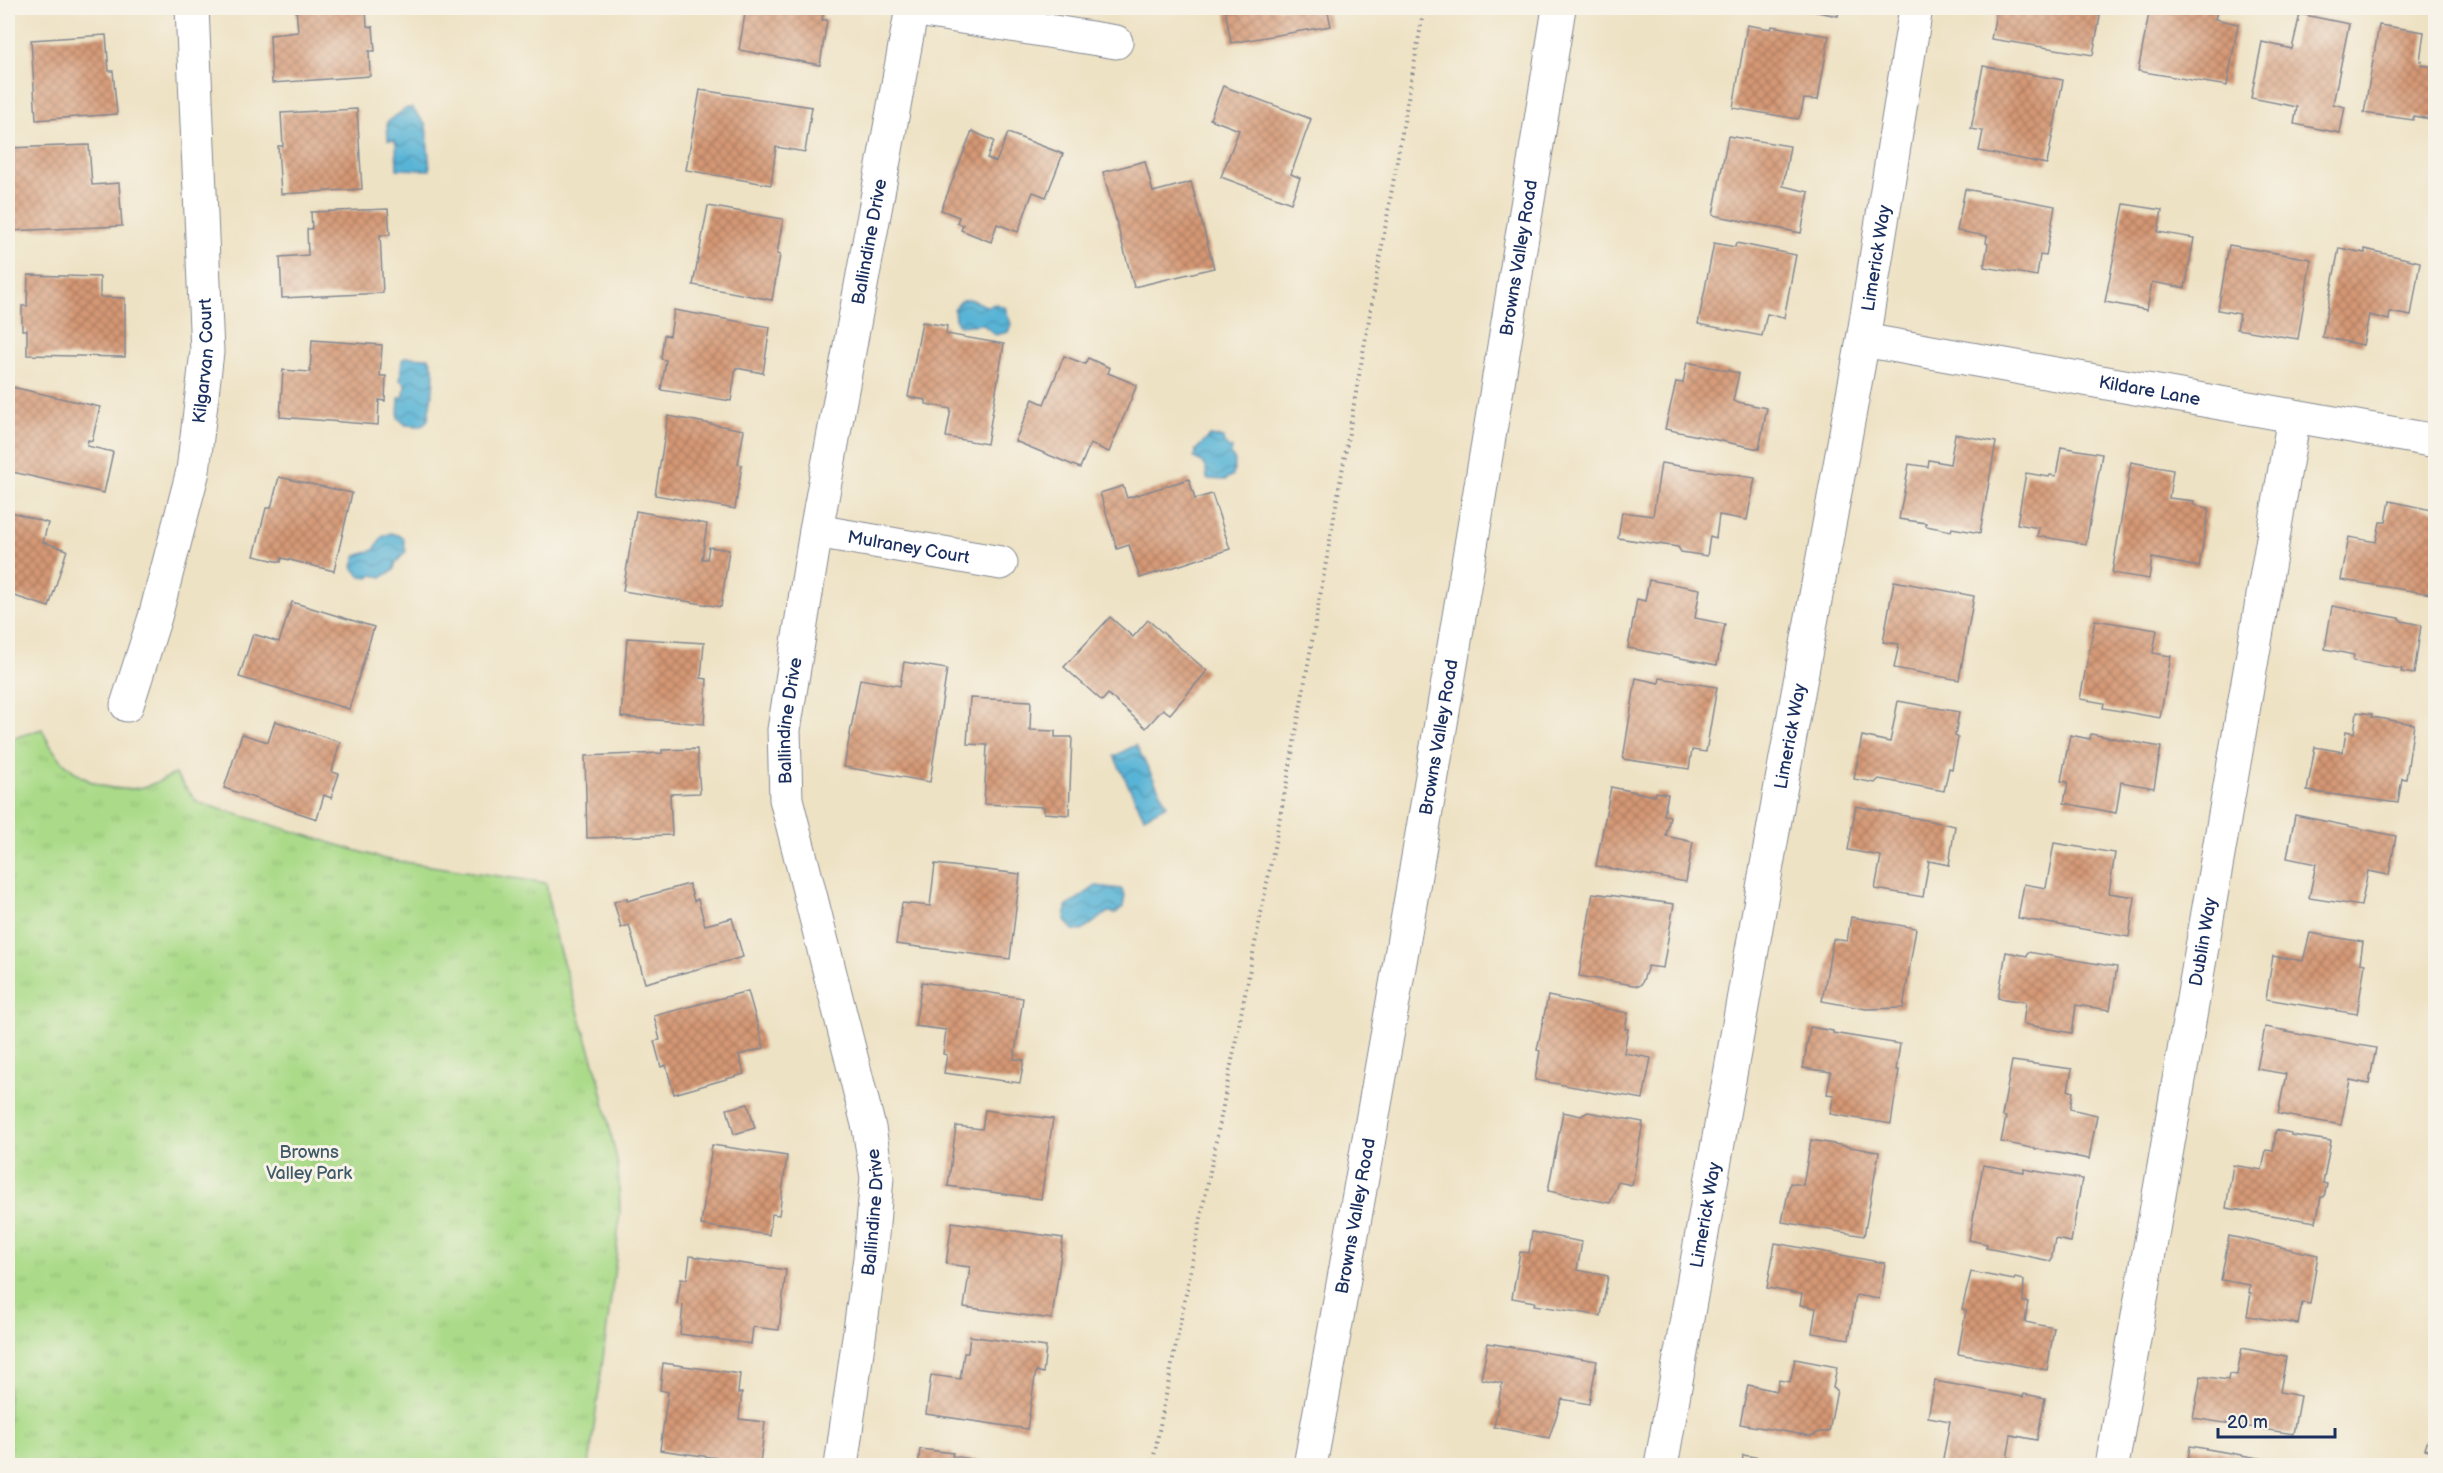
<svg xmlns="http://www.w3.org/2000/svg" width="2443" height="1473" font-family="'Balsamiq Sans',sans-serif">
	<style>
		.park { fill: url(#park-tufts); stroke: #638574; stroke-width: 1.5 }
		.water { fill: url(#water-waves); stroke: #3a729a; stroke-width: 1.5 }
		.building { fill: url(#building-cross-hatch) }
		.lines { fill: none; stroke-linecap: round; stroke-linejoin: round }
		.minor-casing { stroke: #848891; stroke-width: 35 }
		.major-casing { stroke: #848891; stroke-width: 35 }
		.path { stroke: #848891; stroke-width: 4; stroke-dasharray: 1.5 4.5; stroke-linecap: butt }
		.minor { stroke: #fff; stroke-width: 33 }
		.major { stroke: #fff; stroke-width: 33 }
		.labels { text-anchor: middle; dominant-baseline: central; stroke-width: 6; stroke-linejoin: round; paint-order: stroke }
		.street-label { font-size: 18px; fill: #1b2f5e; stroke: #f7f3e8 }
		.park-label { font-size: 18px; fill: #3f5a69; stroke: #f7f3e8 }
	</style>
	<defs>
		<pattern id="park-tufts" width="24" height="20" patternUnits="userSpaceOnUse" patternTransform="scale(1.5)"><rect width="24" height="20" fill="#abdb89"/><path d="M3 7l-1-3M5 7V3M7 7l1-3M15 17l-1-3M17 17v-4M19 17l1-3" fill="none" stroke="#93bc79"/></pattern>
		<pattern id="water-waves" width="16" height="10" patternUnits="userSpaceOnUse" patternTransform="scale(1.5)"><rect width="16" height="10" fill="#58b4d6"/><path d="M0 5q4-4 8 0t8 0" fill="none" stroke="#4893b1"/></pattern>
		<pattern id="building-cross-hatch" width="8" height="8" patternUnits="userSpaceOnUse" patternTransform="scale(1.5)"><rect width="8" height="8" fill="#d59874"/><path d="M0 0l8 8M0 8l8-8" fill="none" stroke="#ac7c62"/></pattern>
	</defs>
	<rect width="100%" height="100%" fill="#f7f3e8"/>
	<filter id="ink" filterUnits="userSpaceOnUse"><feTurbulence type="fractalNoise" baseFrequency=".0167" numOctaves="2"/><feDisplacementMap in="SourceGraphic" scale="12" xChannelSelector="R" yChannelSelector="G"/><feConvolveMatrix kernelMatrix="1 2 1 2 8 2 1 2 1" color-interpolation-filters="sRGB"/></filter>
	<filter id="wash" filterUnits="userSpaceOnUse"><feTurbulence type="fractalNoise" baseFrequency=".008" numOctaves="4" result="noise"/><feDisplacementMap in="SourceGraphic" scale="24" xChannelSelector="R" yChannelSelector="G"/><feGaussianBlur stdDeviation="1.35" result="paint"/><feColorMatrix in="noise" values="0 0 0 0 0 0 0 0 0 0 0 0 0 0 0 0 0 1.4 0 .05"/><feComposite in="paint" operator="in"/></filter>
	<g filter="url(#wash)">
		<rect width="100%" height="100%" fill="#eee2c4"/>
		<path class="park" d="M42,729c16,39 54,66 97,59 12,-2 25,-9 36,-14l22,28 187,57 162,24 9,53 44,143 19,87 2,44 -4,49 -27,206h-581v-725z"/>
		<g class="water">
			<polygon points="407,108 412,108 426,125 430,170 397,169 396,144 394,140 388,140 387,122"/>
			<polygon points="970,299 986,306 996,304 1005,307 1011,324 1008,332 996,335 982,324 960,326 955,319 954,309 962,300"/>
			<path d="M406,357l23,1c11,18 0,43 -1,62l-7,6 -15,-1 -8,-7 1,-20 5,-2 1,-12 -5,-4 2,-20z"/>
			<polygon points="1210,436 1223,438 1227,447 1232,448 1231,455 1235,461 1233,475 1225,480 1207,479 1206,469 1202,462 1194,458 1196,450"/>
			<polygon points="391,533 403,537 406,551 395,564 394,570 382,577 373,575 369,578 361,577 353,567 356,556 374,550 382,537"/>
			<polygon points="1136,745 1167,805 1144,817 1114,756"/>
			<polygon points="1096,886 1121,889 1125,895 1123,907 1116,913 1108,912 1082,931 1073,930 1065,921 1066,907"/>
		</g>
		<g id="blocks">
			<g class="building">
				<polygon points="296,8 366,8 367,26 373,27 375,51 369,51 370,76 272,83 270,35 298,32"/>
				<polygon points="746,8 824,8 822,20 827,20 820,65 739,50"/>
				<polygon points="1225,8 1327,8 1331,26 1231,43"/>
				<polygon points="1798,8 1840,8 1838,16"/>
				<polygon points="1997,8 2079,8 2078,11 2100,16 2093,55 1991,39"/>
				<polygon points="2150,8 2218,8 2215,19 2238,24 2227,86 2138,71"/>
				<polygon points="2300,14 2349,24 2333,104 2345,107 2340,133 2294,124 2297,107 2251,98 2262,42 2292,49"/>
				<polygon points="1747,25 1771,29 1772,26 1829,36 1818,100 1804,99 1801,113 1798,119 1733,108"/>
				<polygon points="2379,25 2424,32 2420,61 2422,61 2421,65 2436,67 2436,120 2413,116 2413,120 2364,113"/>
				<polygon points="106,35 109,71 113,71 117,114 36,120 31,40"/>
				<polygon points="1983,66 2063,80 2047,164 1979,151 1983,131 1971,129"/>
				<polygon points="1223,86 1311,119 1291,174 1300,178 1291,203 1221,177 1239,130 1210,119"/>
				<polygon points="700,90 812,107 805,152 776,147 771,185 686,170"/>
				<polygon points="357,109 362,189 281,194 278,146 283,146 281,113"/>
				<polygon points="972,131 994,141 987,158 996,162 1008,133 1063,154 1046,197 1033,192 1018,232 997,224 991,242 961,230 963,225 957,223 959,217 941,210"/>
				<polygon points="1728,136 1790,146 1783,186 1809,192 1801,233 1713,215"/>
				<polygon points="89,145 92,185 119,183 122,226 8,231 8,148"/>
				<polygon points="1145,161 1153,192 1191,182 1214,268 1134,287 1103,172"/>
				<polygon points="1965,189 2055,206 2046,256 2040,255 2037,276 1984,267 1988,244 1986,243 1987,236 1957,231"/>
				<polygon points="2124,204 2162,210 2158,232 2194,238 2185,288 2152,282 2147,310 2105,302"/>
				<polygon points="708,206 783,219 777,254 780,255 772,300 693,285"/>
				<polygon points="388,209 390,235 380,235 383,293 282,298 280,257 308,255 307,229 312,229 311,212"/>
				<polygon points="1714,243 1735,247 1736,243 1796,255 1784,318 1767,314 1762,336 1698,324"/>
				<polygon points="2229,245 2311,259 2298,339 2237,329 2240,314 2218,310"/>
				<polygon points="2339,248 2365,253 2365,249 2420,262 2411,316 2390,312 2389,320 2369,315 2363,345 2322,337"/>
				<polygon points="28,275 100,277 100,297 125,298 125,357 27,355 27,330 22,330 22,306 27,306"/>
				<polygon points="674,310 770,327 763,373 736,368 731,401 661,390 666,360 661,359 664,335 670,336"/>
				<polygon points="922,322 947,326 946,334 1004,344 987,444 946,437 951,409 926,404 926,400 908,397"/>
				<polygon points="312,340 382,345 380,376 386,376 385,401 379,400 378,425 280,417 283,370 310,372"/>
				<polygon points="1064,356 1085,364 1088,358 1110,368 1108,373 1137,385 1109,452 1090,444 1080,468 1015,441 1033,399 1044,404"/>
				<polygon points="1687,362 1739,373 1733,401 1767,408 1759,449 1665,429 1676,382 1683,383"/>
				<polygon points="12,387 100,407 92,441 88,440 87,446 113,452 104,493 8,471 8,408"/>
				<polygon points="668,416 744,430 738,464 742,465 735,509 655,495"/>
				<polygon points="1955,434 1996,442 1980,533 1952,528 1951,531 1926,526 1926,523 1899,519 1909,464 1928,467 1929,460 1950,464"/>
				<polygon points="2061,447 2102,454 2086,544 2037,536 2039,528 2017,524 2026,473 2049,477 2050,475 2056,476"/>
				<polygon points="2131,462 2173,470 2169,498 2194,501 2193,505 2209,508 2199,567 2152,558 2149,579 2112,573"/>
				<polygon points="1661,463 1755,478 1747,520 1719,515 1716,538 1710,536 1707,556 1681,552 1678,547 1618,538 1622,512 1653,516"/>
				<polygon points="279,477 352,493 334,571 282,558 281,562 254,556 266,508 271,508"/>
				<polygon points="1189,479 1195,499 1212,494 1230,549 1140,578 1129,545 1117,549 1100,493 1123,486 1127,498"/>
				<polygon points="2390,501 2436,511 2436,568 2431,594 2341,580 2349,537 2376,542 2380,522 2386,522"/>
				<polygon points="8,511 48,523 43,542 67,550 49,607 8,594"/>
				<polygon points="636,511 707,524 702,559 707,559 709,547 729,550 721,607 623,591"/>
				<polygon points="1649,580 1700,589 1695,618 1725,624 1717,665 1628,648 1637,599 1645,601"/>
				<polygon points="1894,581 1974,596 1959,680 1894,668 1899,644 1883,642"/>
				<polygon points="292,602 374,627 349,709 239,677 253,634 279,642"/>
				<polygon points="2332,606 2399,618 2402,621 2421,625 2414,674 2401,672 2402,669 2353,661 2354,655 2325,649"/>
				<polygon points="1110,617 1133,637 1148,620 1207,671 1170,714 1163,709 1146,728 1108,694 1102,701 1064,667"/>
				<polygon points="2095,620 2157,630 2153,653 2171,656 2160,718 2103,708 2104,703 2080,699"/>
				<polygon points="627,638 704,643 701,678 707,679 704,724 621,717"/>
				<polygon points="904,662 947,669 930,782 844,767 860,679 900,686"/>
				<polygon points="1636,678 1659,683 1660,678 1717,687 1706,752 1692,750 1689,769 1623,759"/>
				<polygon points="970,698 1031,701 1030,730 1055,731 1055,737 1072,737 1069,815 1044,813 1044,807 984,804 987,745 967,744"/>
				<polygon points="1898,701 1959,712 1955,736 1958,738 1952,769 1949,768 1944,791 1879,779 1875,783 1854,779 1862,736 1890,742"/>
				<polygon points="2357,712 2372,714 2372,717 2414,724 2406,779 2402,778 2398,803 2307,791 2315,747 2343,752 2346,731 2354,733"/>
				<polygon points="275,721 340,742 332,772 339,774 331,798 324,795 317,819 224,788 242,734 268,742"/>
				<polygon points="2091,734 2161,747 2154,788 2121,782 2116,813 2064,803 2068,782 2061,781 2070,735 2090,739"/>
				<polygon points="697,749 700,793 670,794 672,835 587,838 585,756 662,753 662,750"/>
				<polygon points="1611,787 1655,796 1656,792 1668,794 1664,815 1670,816 1666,836 1693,842 1686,882 1596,866"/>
				<polygon points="1856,806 1955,826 1949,865 1929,861 1923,897 1875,889 1881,856 1848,850"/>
				<polygon points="2295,815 2396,836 2389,875 2368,871 2361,906 2309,898 2316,864 2287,858"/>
				<polygon points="2054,843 2115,853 2109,893 2135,897 2129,937 2018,918 2024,884 2046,888"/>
				<polygon points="935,864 1020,874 1010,959 896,944 902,903 930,906"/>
				<polygon points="689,884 694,901 698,899 705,925 732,918 743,957 645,983 629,925 621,928 614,902 627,898 627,901"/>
				<polygon points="1593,893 1674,904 1663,968 1648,966 1642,983 1639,986 1579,976"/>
				<polygon points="1851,917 1916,928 1903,1008 1866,1009 1822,1001 1833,939 1847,941"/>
				<polygon points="2310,933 2363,942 2360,963 2365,964 2357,1014 2266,999 2273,956 2303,961"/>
				<polygon points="2006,952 2027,956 2028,952 2117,967 2110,1010 2076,1005 2072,1033 2023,1024 2026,1002 1998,998"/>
				<polygon points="922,982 1023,998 1014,1059 1024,1060 1020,1083 944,1073 947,1055 943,1054 946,1030 915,1026"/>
				<polygon points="748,991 764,1048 739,1055 744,1074 674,1094 666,1065 661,1067 654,1041 660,1040 654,1016"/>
				<polygon points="1548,996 1628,1013 1625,1029 1628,1029 1624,1053 1651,1058 1643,1099 1535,1080 1540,1051 1537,1050"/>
				<polygon points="1810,1027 1833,1031 1833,1033 1900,1044 1896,1070 1899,1070 1891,1124 1830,1114 1834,1095 1827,1094 1831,1072 1803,1068"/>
				<polygon points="2265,1027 2287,1031 2286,1032 2376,1048 2369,1084 2350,1080 2341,1125 2278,1114 2286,1074 2257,1069"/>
				<polygon points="2012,1061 2072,1069 2068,1090 2073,1092 2070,1109 2097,1115 2089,1159 2001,1142 2006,1117 2002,1116"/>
				<polygon points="748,1104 755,1128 734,1134 727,1109"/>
				<polygon points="985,1110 1053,1119 1041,1199 948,1186 956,1126 982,1129"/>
				<polygon points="1563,1112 1581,1116 1588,1112 1643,1122 1632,1185 1618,1182 1610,1203 1548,1191"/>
				<polygon points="2276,1130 2291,1133 2291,1135 2331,1141 2323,1183 2327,1184 2324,1197 2321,1197 2316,1222 2226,1208 2233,1165 2262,1170 2266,1150 2273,1151"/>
				<polygon points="1811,1140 1879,1152 1864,1236 1782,1222 1790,1183 1803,1185"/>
				<polygon points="712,1145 787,1156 779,1215 772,1214 769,1235 701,1225"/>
				<polygon points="1983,1165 2024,1172 2024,1169 2082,1179 2071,1242 2055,1239 2051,1261 1986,1248 1987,1244 1969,1240"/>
				<polygon points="952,1222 1063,1238 1052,1319 964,1307 970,1267 946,1264"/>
				<polygon points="1532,1232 1582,1242 1577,1270 1608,1276 1601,1316 1534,1305 1535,1302 1512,1298 1520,1252 1529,1253"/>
				<polygon points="2229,1236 2318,1255 2310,1304 2302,1303 2298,1324 2247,1316 2251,1293 2249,1293 2250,1285 2221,1280"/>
				<polygon points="1775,1243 1885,1263 1879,1299 1856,1295 1849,1339 1812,1333 1816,1308 1800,1305 1802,1294 1767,1288"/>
				<polygon points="690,1256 786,1270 779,1330 753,1327 751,1344 680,1334 683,1305 677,1304 681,1278 687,1279"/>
				<polygon points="1971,1272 2014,1280 2015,1278 2024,1280 2023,1302 2028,1302 2025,1322 2054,1328 2047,1370 1958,1354 1966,1310 1962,1309"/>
				<polygon points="970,1336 1046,1347 1043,1373 1036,1371 1027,1429 926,1414 931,1375 960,1379 964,1353 968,1353"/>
				<polygon points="1488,1343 1597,1361 1589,1404 1562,1399 1549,1438 1494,1427 1502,1383 1481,1379"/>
				<polygon points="2242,1348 2286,1357 2280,1392 2300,1396 2293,1434 2193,1418 2201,1376 2228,1380 2229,1374 2237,1375"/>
				<polygon points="1795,1359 1837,1367 1833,1388 1837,1390 1829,1432 1820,1432 1811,1436 1740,1424 1748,1385 1777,1391 1779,1380 1790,1382"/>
				<polygon points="663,1363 740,1374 738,1393 742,1393 739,1419 765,1422 760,1464 660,1450 668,1392 660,1390"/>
				<polygon points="1935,1381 2023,1397 2024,1394 2045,1398 2037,1440 2011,1435 2006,1466 1942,1465 1950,1421 1928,1417"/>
				<polygon points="2436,1415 2436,1452 2425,1449"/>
				<polygon points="2190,1446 2281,1462 2281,1466 2187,1466"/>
				<polygon points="920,1449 953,1453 952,1456 1014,1466 918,1466"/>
				<polygon points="1743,1455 1796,1464 1796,1466 1742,1466"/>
			</g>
		</g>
	</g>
	<g filter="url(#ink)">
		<use href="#blocks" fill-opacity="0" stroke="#848891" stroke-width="1.5"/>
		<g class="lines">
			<g class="minor-casing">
				<g id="minor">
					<polyline points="912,9 1116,42"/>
					<path id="s1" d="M1863,340l573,101"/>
					<path id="s2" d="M816,531l185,32"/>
					<path id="s3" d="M127,705l28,-88 38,-146 14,-119 -15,-344"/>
					<path id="s4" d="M841,1466l29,-208 7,-81 -8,-49 -83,-329 -2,-69 32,-199 96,-523"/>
					<path id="s5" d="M1661,1466l121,-686 81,-440 53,-332"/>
					<path id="s6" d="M2112,1466l182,-1049"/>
				</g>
			</g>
			<g class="major-casing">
				<g id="major">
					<path id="s7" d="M1310,1466c89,-485 171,-972 249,-1458"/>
				</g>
			</g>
			<polyline class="path" points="1152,1466 1290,766 1424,8"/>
			<use href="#minor" class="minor"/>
			<use href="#major" class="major"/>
		</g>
	</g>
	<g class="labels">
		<g class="street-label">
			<text stroke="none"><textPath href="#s4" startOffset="1245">Ballindine Drive</textPath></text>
			<text stroke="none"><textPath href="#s7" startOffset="1226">Browns Valley Road</textPath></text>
			<text stroke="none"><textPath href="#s5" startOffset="1227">Limerick Way</textPath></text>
			<text stroke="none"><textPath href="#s3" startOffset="354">Kilgarvan Court</textPath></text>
			<text stroke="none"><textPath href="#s1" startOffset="291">Kildare Lane</textPath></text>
			<text stroke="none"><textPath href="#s2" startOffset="94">Mulraney Court</textPath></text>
			<text stroke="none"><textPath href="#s4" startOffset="759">Ballindine Drive</textPath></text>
			<text stroke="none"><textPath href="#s7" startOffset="740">Browns Valley Road</textPath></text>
			<text stroke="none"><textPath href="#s5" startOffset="741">Limerick Way</textPath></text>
			<text stroke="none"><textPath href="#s6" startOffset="532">Dublin Way</textPath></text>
			<text stroke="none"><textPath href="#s4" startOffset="256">Ballindine Drive</textPath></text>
			<text stroke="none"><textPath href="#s5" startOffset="255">Limerick Way</textPath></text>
			<text stroke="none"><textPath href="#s7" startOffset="254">Browns Valley Road</textPath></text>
		</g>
		<g class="park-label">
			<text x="309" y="1152">Browns<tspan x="309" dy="21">Valley Park</tspan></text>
		</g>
	</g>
	<rect width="2443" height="1473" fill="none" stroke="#f7f3e8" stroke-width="30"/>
	<path d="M2218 1428v9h117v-9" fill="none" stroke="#1b2f5e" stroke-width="3"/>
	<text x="2227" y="1428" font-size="18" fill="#1b2f5e" stroke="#f7f3e8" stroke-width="4.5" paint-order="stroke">20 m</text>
</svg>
